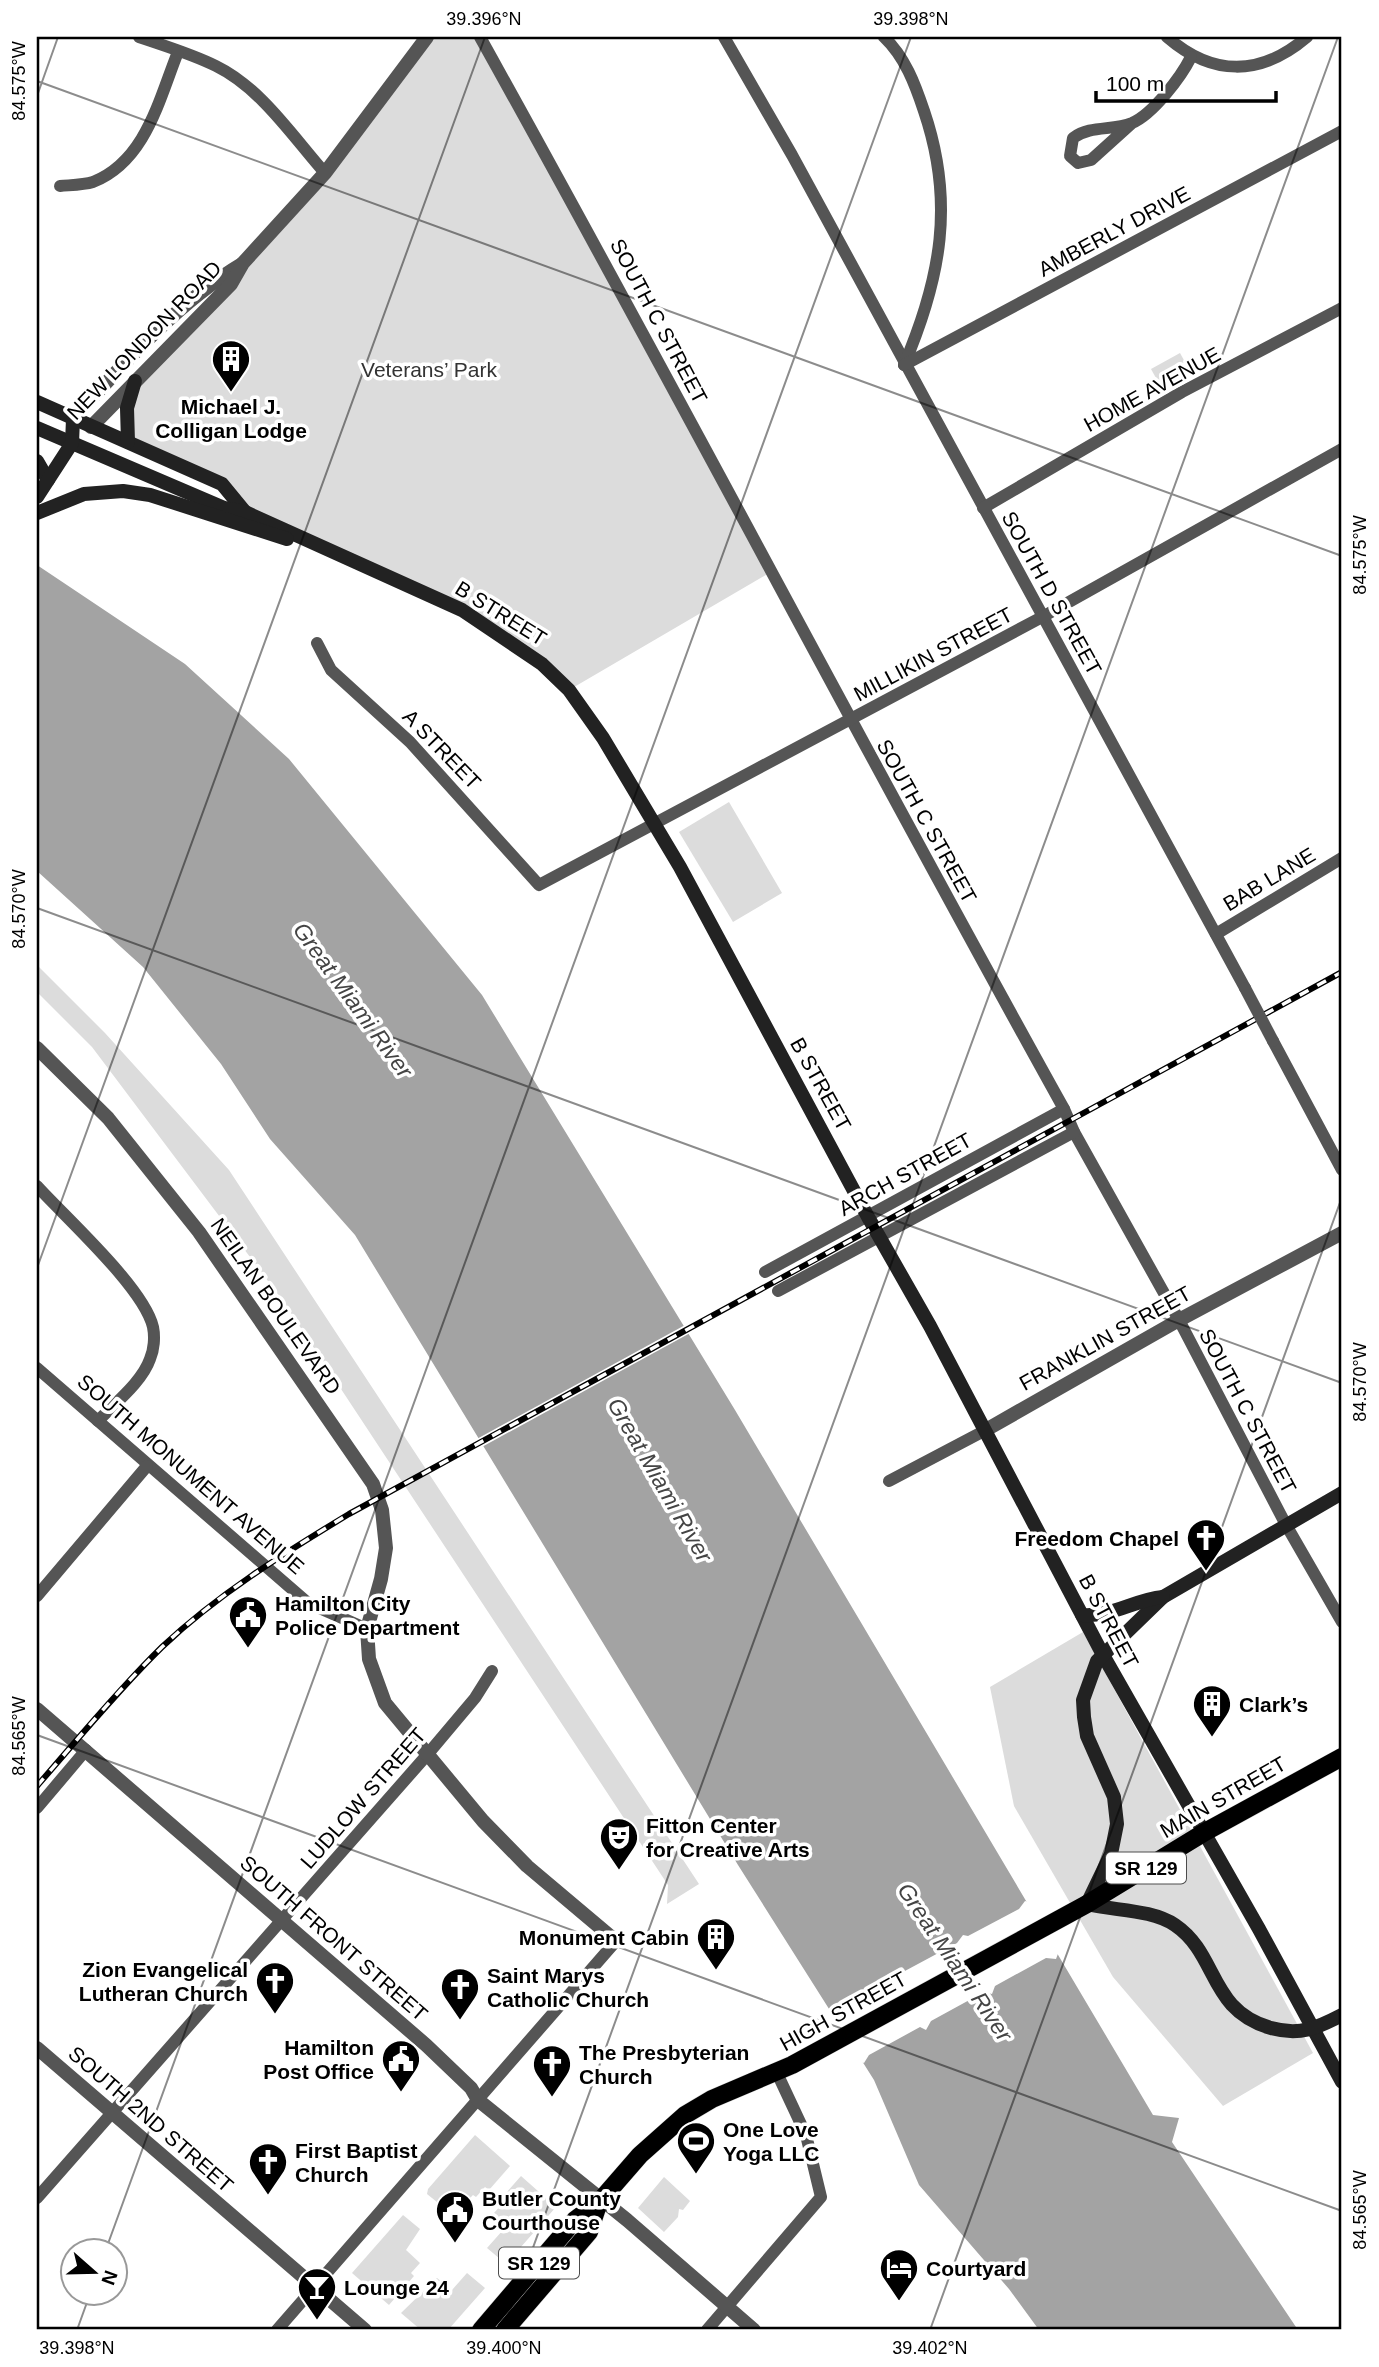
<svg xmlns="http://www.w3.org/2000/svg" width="1379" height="2367" font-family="Helvetica,sans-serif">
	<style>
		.green { fill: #dcdcdc }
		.water { fill: #a3a3a3 }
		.pier { fill: #fff }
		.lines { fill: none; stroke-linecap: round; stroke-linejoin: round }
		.primary-casing { stroke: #dbdbdb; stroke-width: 19 }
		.minor { stroke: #555; stroke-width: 12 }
		.tertiary { stroke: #555; stroke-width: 14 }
		.secondary { stroke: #222; stroke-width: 14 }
		.primary { stroke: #000; stroke-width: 18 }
		.rail-casing { stroke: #000; stroke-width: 6 }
		.rail { stroke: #fff; stroke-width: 3.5; stroke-dasharray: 10; stroke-linecap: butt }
		.minor-bridge { stroke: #555; stroke-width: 12 }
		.ticks { fill: none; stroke: #000; stroke-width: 2; stroke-opacity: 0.45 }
		.labels { text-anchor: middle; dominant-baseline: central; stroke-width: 7; stroke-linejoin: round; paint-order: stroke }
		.shield { fill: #fff; stroke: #4c4c4c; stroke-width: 2 }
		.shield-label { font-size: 19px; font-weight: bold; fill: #000 }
		.street-label { font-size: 21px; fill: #000; stroke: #fff }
		.park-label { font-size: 21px; fill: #333; stroke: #fff }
		.poi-label { font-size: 21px; font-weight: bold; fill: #000; stroke: #fff; text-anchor: start }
		.water-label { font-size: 23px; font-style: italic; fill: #444; stroke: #fff }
		.neatline { fill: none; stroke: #000; stroke-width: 2.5 }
		.ticks-label { font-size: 18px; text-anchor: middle; fill: #000 }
	</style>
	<rect width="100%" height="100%" fill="#fff"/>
	<g class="green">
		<polygon points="427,37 480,37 771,572 569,690 509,640 275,527 234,496 128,442 135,381 231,284"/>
		<polygon points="1180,353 1191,373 1162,389 1151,369"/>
		<polygon points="729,802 782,893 733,922 679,832"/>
		<polygon points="37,965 105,1033 229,1170 699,1884 667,1904 668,1885 283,1301 92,1047 37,992"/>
		<polygon points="1083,1632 1313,2053 1223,2106 1113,1977 1014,1806 990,1687"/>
		<polygon points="475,2135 510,2166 489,2190 485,2187 476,2197 473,2195 468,2200 458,2192 442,2206 427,2194 428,2189"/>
		<polygon points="521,2176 556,2207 506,2264 487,2248 503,2230 493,2221 497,2216 494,2213 502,2204 499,2201"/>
		<polygon points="664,2177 690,2201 683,2210 679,2209 678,2217 664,2232 638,2208"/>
		<polygon points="403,2215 420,2229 406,2250 420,2263 411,2273 414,2276 389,2305 352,2273"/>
		<polygon points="467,2273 485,2288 448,2330 421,2330 401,2313 437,2278 452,2290"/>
	</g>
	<polygon class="water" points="37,565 185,664 289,759 482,995 735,1410 1153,2115 1179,2118 1172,2142 1298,2330 1039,2330 1009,2289 919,2185 874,2080 738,1865 355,1235 270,1139 221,1064 143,967 37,871"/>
	<g class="pier">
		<polygon points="687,1324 692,1332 480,1448 475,1440"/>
		<polygon points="1025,1901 1029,1902 1059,1951 1056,1959 1046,1958 995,1986 992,1994 984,1992 931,2021 926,2030 920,2027 869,2055 864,2063 858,2061 827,2013 834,2006 842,2005 892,1978 897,1971 903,1972 957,1943 963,1935 968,1936 1019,1909"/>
	</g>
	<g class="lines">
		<g class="primary-casing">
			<g id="primary">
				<polyline points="481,2330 575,2220 600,2201 640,2155 685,2115 712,2099 792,2065 1087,1904 1205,1832 1342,1757"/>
				<polyline points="505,2330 589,2232 599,2202"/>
			</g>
		</g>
		<g class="minor">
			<path d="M139,37c26,9 53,17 77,29 45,22 77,71 109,107"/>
			<path d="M480,37c198,355 386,716 584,1072l10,23 105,188 106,203 57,99"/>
			<polyline points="724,37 792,155 1245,988"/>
			<path d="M884,37c21,20 31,47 40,74 31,91 17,167 -20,254"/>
			<path d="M1167,37c45,39 93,40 140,0"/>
			<path d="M1132,123l-41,37 -13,3 -8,-7 3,-18c18,-13 39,-7 59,-15 21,-9 49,-46 59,-66"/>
			<path d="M60,186c11,-1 23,-1 33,-4 53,-21 66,-83 85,-130"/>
			<polyline points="904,365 1342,131"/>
			<polyline points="983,508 1182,392 1342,308"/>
			<polyline points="317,643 331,670 410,742 539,885 1044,616 1342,449"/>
			<polyline points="1216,934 1342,858"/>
			<polyline points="1273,1041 1342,1170"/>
			<path d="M37,1186c29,32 107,102 116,141 2,10 1,23 -3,32 -8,23 -35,44 -52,62"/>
			<polyline points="765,1272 1064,1109"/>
			<polyline points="778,1291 1074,1132"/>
			<polyline points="37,1368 308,1603 367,1629"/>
			<polyline points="889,1481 984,1431"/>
			<polyline points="37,1596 147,1466"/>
			<polyline points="37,1808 86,1750"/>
			<polyline points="37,2198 427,1755 475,1698 492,1671"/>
			<polyline points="277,2330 616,1941"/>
			<polyline points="707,2330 821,2197 806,2135 777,2073"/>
		</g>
		<g class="tertiary">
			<path d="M73,419c50,-55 105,-117 169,-155"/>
			<polyline points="91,427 231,284 243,263 325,173 427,37"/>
			<polyline points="37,1048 108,1118 199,1232 373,1484 382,1510 386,1548 381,1579 367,1629 369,1659 385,1703 483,1821 527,1866 616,1941"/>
			<polyline points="984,1431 1179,1320 1342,1233"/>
			<polyline points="37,1709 426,2045 471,2088 478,2100 627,2220 754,2330"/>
			<polyline points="37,2048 365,2330"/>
		</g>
		<g class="secondary">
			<polyline points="37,402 222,484 245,512"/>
			<polyline points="37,428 224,508 245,512 462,610 542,664 569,690 603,738 680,867 868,1217 930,1326 1103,1655 1259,1929 1342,2082"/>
			<polyline points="128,442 127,408 135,381"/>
			<polyline points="37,461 48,480"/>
			<polyline points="37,497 72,443 73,419"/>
			<polyline points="37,513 84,494 123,491 150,495 287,539"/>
			<path d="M1342,1493l-179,104 -66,64 -14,39 1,17 3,19 27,61 3,27 -6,30 -24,50c28,7 64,5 88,21 44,30 33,85 96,103 29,8 46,0 71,-13"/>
			<path d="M1082,1615c31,2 51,-15 81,-18"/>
		</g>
		<use href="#primary" class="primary"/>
		<g class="rail-casing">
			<path id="rail" d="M37,1786c41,-47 81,-96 125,-139 56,-53 121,-93 187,-133l993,-542"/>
		</g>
		<use href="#rail" class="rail"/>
		<polyline class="minor-bridge" points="1245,988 1273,1041"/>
	</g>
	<path class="ticks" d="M37,81l1305,475M37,96l21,-59M37,908l1305,475M37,1268l448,-1231M37,1735l1305,476M105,2252l806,-2215M77,2330l13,-36M503,2330l835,-2293M930,2330l412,-1133"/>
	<defs>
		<g id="building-pin" transform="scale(2.0125)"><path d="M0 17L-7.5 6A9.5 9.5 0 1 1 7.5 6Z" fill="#000" stroke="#fff"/><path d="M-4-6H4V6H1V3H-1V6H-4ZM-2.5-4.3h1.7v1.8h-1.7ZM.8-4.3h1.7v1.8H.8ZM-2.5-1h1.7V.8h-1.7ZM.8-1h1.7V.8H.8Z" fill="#fff"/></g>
		<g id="church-pin" transform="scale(2.0125)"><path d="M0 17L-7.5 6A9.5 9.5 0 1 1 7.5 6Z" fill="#000" stroke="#fff"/><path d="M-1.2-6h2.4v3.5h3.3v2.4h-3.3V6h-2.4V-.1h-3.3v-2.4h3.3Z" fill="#fff"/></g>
		<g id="civic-pin" transform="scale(2.0125)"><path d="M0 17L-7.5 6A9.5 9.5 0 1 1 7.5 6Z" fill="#000" stroke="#fff"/><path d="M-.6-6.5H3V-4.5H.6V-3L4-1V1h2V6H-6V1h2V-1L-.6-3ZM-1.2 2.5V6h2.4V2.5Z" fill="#fff"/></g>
		<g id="theatre-pin" transform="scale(2.0125)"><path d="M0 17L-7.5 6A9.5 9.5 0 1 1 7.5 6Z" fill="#000" stroke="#fff"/><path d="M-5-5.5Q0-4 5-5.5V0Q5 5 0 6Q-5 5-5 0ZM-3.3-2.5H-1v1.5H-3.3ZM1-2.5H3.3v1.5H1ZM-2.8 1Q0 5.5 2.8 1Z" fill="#fff"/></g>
		<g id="stadium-pin" transform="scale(2.0125)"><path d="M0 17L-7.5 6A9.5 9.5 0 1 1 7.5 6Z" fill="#000" stroke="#fff"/><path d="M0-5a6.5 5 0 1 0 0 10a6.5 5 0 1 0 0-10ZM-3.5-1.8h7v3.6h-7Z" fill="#fff"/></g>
		<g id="hotel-pin" transform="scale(2.0125)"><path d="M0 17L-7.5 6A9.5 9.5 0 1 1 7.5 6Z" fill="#000" stroke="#fff"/><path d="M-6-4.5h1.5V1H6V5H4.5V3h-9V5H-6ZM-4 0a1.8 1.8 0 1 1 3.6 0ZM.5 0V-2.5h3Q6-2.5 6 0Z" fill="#fff"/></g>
		<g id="bar-pin" transform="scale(2.0125)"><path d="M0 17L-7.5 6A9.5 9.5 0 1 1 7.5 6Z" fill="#000" stroke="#fff"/><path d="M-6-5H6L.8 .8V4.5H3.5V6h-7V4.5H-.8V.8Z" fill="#fff"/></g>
	</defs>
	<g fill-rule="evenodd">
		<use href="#building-pin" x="231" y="359"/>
		<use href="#church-pin" x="1206" y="1538"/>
		<use href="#civic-pin" x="248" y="1615"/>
		<use href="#building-pin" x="1212" y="1704"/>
		<use href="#theatre-pin" x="619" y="1837"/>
		<use href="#building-pin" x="716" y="1937"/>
		<use href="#church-pin" x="275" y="1981"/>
		<use href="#church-pin" x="460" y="1987"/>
		<use href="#civic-pin" x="401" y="2059"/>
		<use href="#church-pin" x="552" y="2064"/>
		<use href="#stadium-pin" x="696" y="2141"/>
		<use href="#church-pin" x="268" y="2162"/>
		<use href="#civic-pin" x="455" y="2210"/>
		<use href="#hotel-pin" x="899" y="2268"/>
		<use href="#bar-pin" x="317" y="2287"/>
	</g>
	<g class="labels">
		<g class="shield">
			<rect x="1106" y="1852.5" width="80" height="31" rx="5"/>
			<rect x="499" y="2247.5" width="80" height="31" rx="5"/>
		</g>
		<g class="shield-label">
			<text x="1146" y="1868">SR 129</text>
			<text x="539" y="2263">SR 129</text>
		</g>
		<g class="street-label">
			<text transform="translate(1114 231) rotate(-28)">AMBERLY DRIVE</text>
			<text transform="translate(659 321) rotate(62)">SOUTH C STREET</text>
			<text transform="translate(144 340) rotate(-46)">NEW LONDON ROAD</text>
			<text transform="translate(1152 389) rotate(-29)">HOME AVENUE</text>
			<text transform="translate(1052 593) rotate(61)">SOUTH D STREET</text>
			<text transform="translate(501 613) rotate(32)">B STREET</text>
			<text transform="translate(933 654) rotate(-28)">MILLIKIN STREET</text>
			<text transform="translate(442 749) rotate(46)">A STREET</text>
			<text transform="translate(927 821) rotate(61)">SOUTH C STREET</text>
			<text transform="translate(1269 879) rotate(-31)">BAB LANE</text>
			<text transform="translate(821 1084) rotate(61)">B STREET</text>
			<text transform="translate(905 1174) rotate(-29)">ARCH STREET</text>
			<text transform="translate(276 1306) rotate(55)">NEILAN BOULEVARD</text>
			<text transform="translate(1105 1338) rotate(-29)">FRANKLIN STREET</text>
			<text transform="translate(1248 1411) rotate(62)">SOUTH C STREET</text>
			<text transform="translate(191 1474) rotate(41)">SOUTH MONUMENT AVENUE</text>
			<text transform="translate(1109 1621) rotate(62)">B STREET</text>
			<text transform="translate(1223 1797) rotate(-30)">MAIN STREET</text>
			<text transform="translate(363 1798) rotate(-49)">LUDLOW STREET</text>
			<text transform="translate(334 1938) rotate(41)">SOUTH FRONT STREET</text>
			<text transform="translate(843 2011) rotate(-29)">HIGH STREET</text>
			<text transform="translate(151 2119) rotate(41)">SOUTH 2ND STREET</text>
		</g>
		<g class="park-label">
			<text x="429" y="369">Veterans’ Park</text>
		</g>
		<g class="poi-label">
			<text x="231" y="406" text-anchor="middle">Michael J.<tspan x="231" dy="24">Colligan Lodge</tspan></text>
			<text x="1179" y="1538" text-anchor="end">Freedom Chapel</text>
			<text x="275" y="1603">Hamilton City<tspan x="275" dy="24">Police Department</tspan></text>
			<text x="1239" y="1704">Clark’s</text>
			<text x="646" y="1825">Fitton Center<tspan x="646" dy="24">for Creative Arts</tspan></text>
			<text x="689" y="1937" text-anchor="end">Monument Cabin</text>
			<text x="248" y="1969" text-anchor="end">Zion Evangelical<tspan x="248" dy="24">Lutheran Church</tspan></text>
			<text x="487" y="1975">Saint Marys<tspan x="487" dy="24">Catholic Church</tspan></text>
			<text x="374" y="2047" text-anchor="end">Hamilton<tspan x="374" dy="24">Post Office</tspan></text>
			<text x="579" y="2052">The Presbyterian<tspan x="579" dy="24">Church</tspan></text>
			<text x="723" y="2129">One Love<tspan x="723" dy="24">Yoga LLC</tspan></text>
			<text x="295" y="2150">First Baptist<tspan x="295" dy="24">Church</tspan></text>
			<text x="482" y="2198">Butler County<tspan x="482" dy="24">Courthouse</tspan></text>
			<text x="926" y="2268">Courtyard</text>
			<text x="344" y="2287">Lounge 24</text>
		</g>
		<g class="water-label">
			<text transform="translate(353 1000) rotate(54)">Great Miami River</text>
			<text transform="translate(660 1480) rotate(60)">Great Miami River</text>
			<text transform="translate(955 1962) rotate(56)">Great Miami River</text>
		</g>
	</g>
	<rect width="1379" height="2367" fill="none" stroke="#ffffff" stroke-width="77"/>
	<g transform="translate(94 2272) rotate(110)"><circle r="33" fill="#ffffff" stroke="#999999" stroke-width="2"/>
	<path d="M0-5L12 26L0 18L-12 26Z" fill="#000000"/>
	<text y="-10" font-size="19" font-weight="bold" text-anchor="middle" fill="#000000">N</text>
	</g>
	<path d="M1096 91v10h180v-10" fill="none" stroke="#000000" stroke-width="3.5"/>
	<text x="1106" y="91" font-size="21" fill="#000000" stroke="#ffffff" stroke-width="5" paint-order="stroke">100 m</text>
	<rect x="38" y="38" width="1302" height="2290" class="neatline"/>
	<g class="ticks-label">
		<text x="484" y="25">39.396°N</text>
		<text x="911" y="25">39.398°N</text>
		<text transform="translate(19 81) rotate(-90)" y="6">84.575°W</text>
		<text transform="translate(1360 555) rotate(-90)" y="6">84.575°W</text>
		<text transform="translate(19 909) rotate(-90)" y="6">84.570°W</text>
		<text transform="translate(1360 1382) rotate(-90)" y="6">84.570°W</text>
		<text transform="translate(19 1736) rotate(-90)" y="6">84.565°W</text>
		<text transform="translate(1360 2210) rotate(-90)" y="6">84.565°W</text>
		<text x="77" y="2354">39.398°N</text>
		<text x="504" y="2354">39.400°N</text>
		<text x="930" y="2354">39.402°N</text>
	</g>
</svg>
